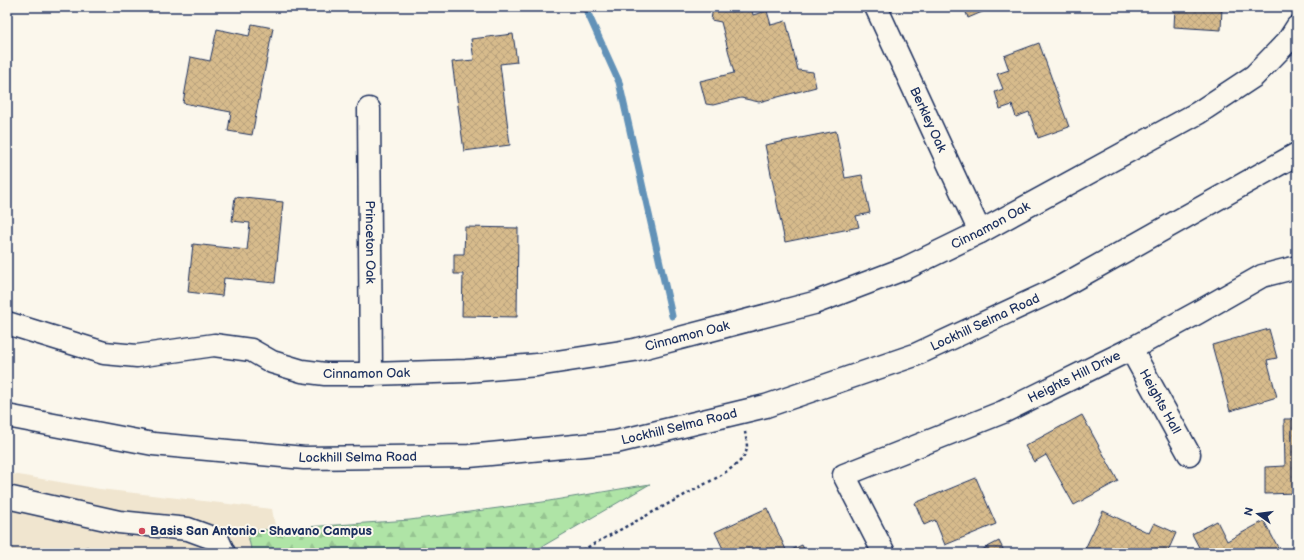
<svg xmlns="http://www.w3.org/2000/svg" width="1304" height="560" font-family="'Balsamiq Sans',sans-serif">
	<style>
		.built { fill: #f0e5cf }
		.forest { fill: url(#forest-firs); stroke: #658a82 }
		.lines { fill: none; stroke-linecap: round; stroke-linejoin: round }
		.stream { stroke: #6292b8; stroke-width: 7 }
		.building { fill: url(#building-cross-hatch); stroke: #1b2f5e }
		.minor-casing { stroke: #1b2f5e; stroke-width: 25 }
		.major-casing { stroke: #1b2f5e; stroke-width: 25 }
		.path { stroke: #1b2f5e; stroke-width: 2.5; stroke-dasharray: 3 3; stroke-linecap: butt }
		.minor { stroke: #fbf7ec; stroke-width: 22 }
		.major { stroke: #fbf7ec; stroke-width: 22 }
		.poi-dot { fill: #d1495b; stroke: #fbf7ec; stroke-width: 1.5 }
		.labels { text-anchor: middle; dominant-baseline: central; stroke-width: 4; stroke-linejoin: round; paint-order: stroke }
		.street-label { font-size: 13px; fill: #1b2f5e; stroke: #fbf7ec }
		.poi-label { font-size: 13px; font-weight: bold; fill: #1b2f5e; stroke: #fbf7ec; text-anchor: start }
	</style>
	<defs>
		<pattern id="forest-firs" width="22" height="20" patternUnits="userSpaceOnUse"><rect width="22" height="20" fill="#afe4a6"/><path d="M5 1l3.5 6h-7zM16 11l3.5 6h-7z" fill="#96c491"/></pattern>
		<pattern id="building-cross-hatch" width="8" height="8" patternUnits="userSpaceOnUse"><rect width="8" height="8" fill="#d7bb8c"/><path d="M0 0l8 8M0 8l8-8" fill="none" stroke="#b8a17b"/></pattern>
	</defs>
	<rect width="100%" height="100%" fill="#fbf7ec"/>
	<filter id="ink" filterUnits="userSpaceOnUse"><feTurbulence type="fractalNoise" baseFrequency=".025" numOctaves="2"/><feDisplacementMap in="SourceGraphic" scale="8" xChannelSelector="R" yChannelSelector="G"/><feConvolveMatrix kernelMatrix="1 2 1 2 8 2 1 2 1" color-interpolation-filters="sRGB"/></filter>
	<g filter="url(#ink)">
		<polygon class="built" points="7,473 100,489 272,509 280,553 7,553"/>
		<polygon class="forest" points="650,484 531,553 252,553 247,531 410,520 543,502"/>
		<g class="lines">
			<polyline class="stream" points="585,7 619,82 672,316"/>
		</g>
		<g class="building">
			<polygon points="713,7 751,7 753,15 767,11 771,25 786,21 798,70 813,72 816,87 759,102 741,98 713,105 706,104 700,81 734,73 721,22 711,20"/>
			<polygon points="964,7 994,7 968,18"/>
			<polygon points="1175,7 1222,7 1221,30 1174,27"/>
			<polygon points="252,24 273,28 252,135 228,131 231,112 183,103 191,57 210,61 217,29 249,36"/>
			<polygon points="513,34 517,62 500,64 510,145 464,151 452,62 474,60 471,39"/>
			<polygon points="1039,43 1069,127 1038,138 1029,112 1016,117 1012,105 1000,109 995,92 1003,89 997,74 1009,70 1004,56"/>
			<polygon points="836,131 845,178 862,175 870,213 856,216 859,227 785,242 765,145"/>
			<polygon points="235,197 283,202 275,283 224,278 222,296 188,292 193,244 247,250 250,223 232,221"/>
			<polygon points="465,227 518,228 517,317 462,316 463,274 454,274 454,254 464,254"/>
			<polygon points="1269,329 1277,358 1267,360 1277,397 1230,411 1212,345"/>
			<polygon points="1082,415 1118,481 1074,505 1046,455 1034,462 1025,446"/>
			<polygon points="1284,419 1297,419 1297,493 1265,494 1265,467 1285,466"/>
			<polygon points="976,478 996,524 945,545 935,520 924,525 915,503"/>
			<polygon points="767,508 787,552 802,545 806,553 725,553 715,532"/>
			<polygon points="1103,511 1149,533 1154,523 1176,533 1167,553 1083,553"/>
			<polygon points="1217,521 1227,541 1264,521 1281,553 1202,553 1192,534"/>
			<polygon points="999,541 1005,553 976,553"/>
			<polygon points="88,547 90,553 42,553"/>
		</g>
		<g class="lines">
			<g class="minor-casing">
				<g id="minor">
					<path id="s1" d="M876,7l104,225"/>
					<path id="s2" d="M369,109l2,265"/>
					<path id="s3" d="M7,323l97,30 33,3 77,-11 37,5 21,12 30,9 23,3h46l95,-3 71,-6 97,-15 180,-47 92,-35 74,-36 218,-119 56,-37 34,-35 9,-14"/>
					<path id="s4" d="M1131,349l58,105"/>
					<polyline points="7,497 119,522 188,529 218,540 224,553"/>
					<path id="s5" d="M884,553l-40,-78 159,-63 128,-63 66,-36 65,-37 35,-9"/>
				</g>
			</g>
			<g class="major-casing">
				<g id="major">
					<path id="s6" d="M7,416l146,28 151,14 165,-2 147,-14 150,-36 149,-51 142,-66 240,-135"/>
				</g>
			</g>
			<path class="path" d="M577,553l141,-76c10,-7 27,-15 29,-29 0,-5 -1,-11 -2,-16"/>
			<use href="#minor" class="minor"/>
			<use href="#major" class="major"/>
		</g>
	</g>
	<circle class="poi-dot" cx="142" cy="531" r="4"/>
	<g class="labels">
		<g class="street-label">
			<text stroke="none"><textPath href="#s1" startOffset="124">Berkley Oak</textPath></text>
			<text stroke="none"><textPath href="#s3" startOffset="1018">Cinnamon Oak</textPath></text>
			<text stroke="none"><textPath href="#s2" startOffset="133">Princeton Oak</textPath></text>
			<text stroke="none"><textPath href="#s6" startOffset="1002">Lockhill Selma Road</textPath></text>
			<text stroke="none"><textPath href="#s3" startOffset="694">Cinnamon Oak</textPath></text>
			<text stroke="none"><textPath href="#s3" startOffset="370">Cinnamon Oak</textPath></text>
			<text stroke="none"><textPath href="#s5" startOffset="338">Heights Hill Drive</textPath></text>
			<text stroke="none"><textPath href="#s4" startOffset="60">Heights Hall</textPath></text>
			<text stroke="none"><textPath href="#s6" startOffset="678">Lockhill Selma Road</textPath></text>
			<text stroke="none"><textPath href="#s6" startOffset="354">Lockhill Selma Road</textPath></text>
		</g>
		<g class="poi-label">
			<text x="150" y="531">Basis San Antonio - Shavano Campus</text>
		</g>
	</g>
	<rect width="1304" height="560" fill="none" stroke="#fbf7ec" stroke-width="24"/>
	<rect x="12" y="12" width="1280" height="536" fill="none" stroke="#1b2f5e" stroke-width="1.5" filter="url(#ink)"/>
	<g transform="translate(1258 514) rotate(284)" stroke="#fbf7ec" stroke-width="3" paint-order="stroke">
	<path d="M0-3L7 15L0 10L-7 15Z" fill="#1b2f5e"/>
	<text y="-6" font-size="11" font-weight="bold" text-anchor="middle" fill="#1b2f5e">N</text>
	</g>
</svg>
